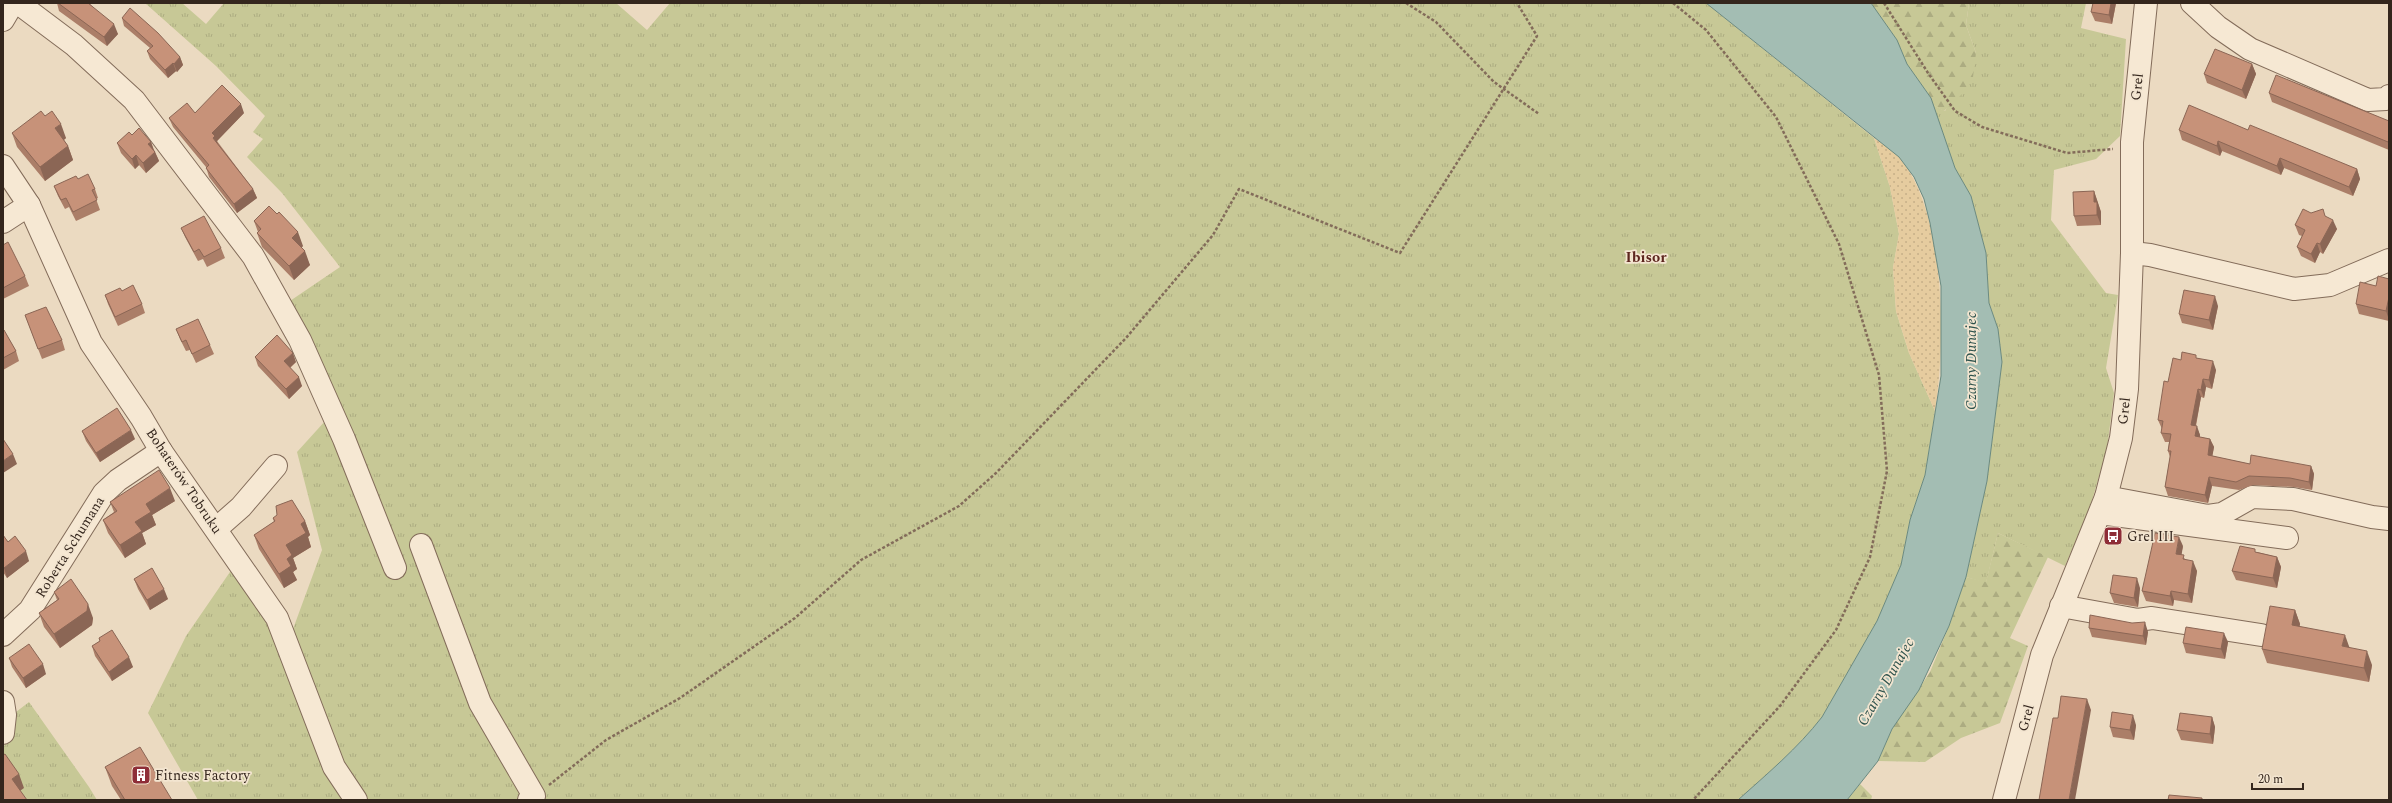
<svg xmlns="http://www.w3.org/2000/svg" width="2392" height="803" font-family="Spectral,serif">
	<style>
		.grass { fill: url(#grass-tufts) }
		.forest { fill: url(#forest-firs) }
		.sand { fill: url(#sand-dots) }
		.water { fill: #a3bdb3; stroke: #6b8a80 }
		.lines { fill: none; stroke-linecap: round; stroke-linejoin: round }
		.minor-casing { stroke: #836c5a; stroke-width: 24 }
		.path { stroke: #836c5a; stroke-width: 2.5; stroke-dasharray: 3 2; stroke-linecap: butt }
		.minor { stroke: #f6e8d3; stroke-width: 22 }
		.wall { fill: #ab7e68 }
		.shaded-wall { fill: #8b6655 }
		.building { fill: #c79279; stroke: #8b6655 }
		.labels { text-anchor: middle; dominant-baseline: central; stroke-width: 3.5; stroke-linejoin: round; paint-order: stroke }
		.street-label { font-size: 14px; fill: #34261d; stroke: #f3e5d0 }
		.poi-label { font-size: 14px; fill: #34261d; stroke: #f3e5d0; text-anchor: start }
		.neighbourhood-label { font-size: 15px; font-weight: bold; fill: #5d261f; stroke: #f3e5d0 }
		.water-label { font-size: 15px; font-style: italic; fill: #2d524c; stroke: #f3e5d0 }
	</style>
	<defs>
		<pattern id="grass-tufts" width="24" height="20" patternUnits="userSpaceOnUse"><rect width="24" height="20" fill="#c7c896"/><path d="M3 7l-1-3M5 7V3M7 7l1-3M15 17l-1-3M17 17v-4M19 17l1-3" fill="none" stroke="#acac81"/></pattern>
		<pattern id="forest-firs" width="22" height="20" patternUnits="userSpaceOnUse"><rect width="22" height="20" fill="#c7c896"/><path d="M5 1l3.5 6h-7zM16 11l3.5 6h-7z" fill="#acac81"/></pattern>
		<pattern id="sand-dots" width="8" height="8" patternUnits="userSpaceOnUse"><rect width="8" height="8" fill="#e6cc9f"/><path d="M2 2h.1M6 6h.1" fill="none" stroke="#c6af88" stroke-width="1.8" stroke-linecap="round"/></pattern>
	</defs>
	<rect width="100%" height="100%" fill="#ebdac1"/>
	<g class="grass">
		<path d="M145,3h37l24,21 18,-21h392l31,27 23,-27h1036l168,135 16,49 9,47 -6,34 3,43 13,42 26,58 -10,64 -15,45 -9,45 -24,56 -55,96c-24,31 -55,57 -84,83h-1540l-50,-87 38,-77 46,-67 61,60 29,-79 -25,-98 29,-32 -39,-117 53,-36 -58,-74 -35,-36 16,-18 -10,-7 12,-16 -49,-50z"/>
		<polygon points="1969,3 2086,3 2081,28 2126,39 2120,136 2096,159 2054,170 2051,220 2106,293 2118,295 2106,368 2114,393 2107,449 2089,511 2065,566 1998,533 1986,583 1966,577 1987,481 2002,362 1998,329 1989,303 1986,253 1971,196 1955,168 1933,105 1945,111 1976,53 1966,25"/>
		<polygon points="29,702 89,787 97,800 3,800 3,748 14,729 16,712"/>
	</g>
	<g class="forest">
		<polygon points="1871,3 1969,3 1966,25 1976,53 1973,77 1963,93 1944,111 1933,105 1931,98 1907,64 1897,40"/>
		<polygon points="1998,533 2048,557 2010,638 2028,646 2000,723 1961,738 1925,762 1878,761 1892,729 1930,672 1949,626 1966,577 1986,582"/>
		<polygon points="1860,784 1872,796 1871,800 1847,800"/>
	</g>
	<path class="sand" d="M1874,138c8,6 20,12 26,20 46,56 46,184 35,253l-26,-58 -13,-42 -3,-43 6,-34 -9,-47z"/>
	<path class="water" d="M1706,3h165l26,37 10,24 24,34 24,70 16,28 15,57 3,50 9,26 4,33 -15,119 -21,96 -17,49 -30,64 -27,39 -14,32 -31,39h-109c29,-26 60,-52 84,-83l55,-96 24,-56 9,-45 15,-45 16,-99v-90l-11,-63 -6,-24 -10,-22 -15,-20z"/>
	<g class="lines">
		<g class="minor-casing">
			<g id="minor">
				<polyline points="18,3 74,45 134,100 253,256 300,340 344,439 395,568"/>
				<polyline points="2192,3 2218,27 2250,49 2368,100 2386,99 2389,96"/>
				<polyline points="3,20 13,3"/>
				<polyline points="3,166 29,205 91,343 141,417 161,451 277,618 334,767 356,800"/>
				<polyline points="3,222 29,205"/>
				<polyline points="2132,253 2150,255 2294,289 2330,285 2389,260"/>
				<polyline points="2106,497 2208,516 2222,514 2252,497 2293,499 2372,517 2389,519"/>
				<polyline points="2100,513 2287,538"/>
				<polyline points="216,529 241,507 276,466"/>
				<polyline points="421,545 480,703 534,796 529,800"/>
				<polyline points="2061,606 2138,620 2152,618 2261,635"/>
				<polyline points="3,635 30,610 104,493 118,480 161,451"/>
				<polyline points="3,702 5,715 3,733"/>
				<polyline points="2004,800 2042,655 2106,497 2121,438 2127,389 2132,253 2132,142 2146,3"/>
			</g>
		</g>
		<g class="path">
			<polyline points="1406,3 1436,22 1494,82 1539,114"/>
			<polyline points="1673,3 1706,30 1776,117 1839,244 1879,375 1887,471 1870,557 1836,630 1780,706 1693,800"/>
			<polyline points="1884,3 1928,73 1955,111 1982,127 2067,153 2113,149"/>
			<polyline points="549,785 606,740 680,698 795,618 861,560 959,506 996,473 1126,338 1213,235 1239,189 1400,253 1537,36 1517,3"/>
		</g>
		<use href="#minor" class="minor"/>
	</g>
	<g class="wall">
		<polygon points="57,3 91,3 90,4 118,34 107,46 59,11"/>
		<polygon points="2116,3 2112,24 2095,21 2091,12"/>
		<polygon points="122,18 180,57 183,65 177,72 176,71 168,78 150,59 147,51 150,48 124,26"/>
		<polygon points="2252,64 2256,74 2246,99 2207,83 2204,74"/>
		<polygon points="2269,93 2389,121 2389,150 2272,102"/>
		<polygon points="195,113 244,113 217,141 253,189 257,198 237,213 209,177 206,167 173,127 169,118"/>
		<polygon points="45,116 66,138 64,140 68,146 73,160 45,181 17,147 12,133"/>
		<polygon points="2179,130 2248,130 2357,169 2360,179 2353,196 2284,168 2281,175 2222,151 2220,156 2182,140"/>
		<polygon points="132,135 151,142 154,150 155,152 159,161 146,173 139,165 135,169 121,153 117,143"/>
		<polygon points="78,179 95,189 98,198 96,199 100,210 76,221 69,207 65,209 58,196 54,186"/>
		<polygon points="2094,191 2101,212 2101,225 2077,226 2074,216"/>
		<polygon points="2311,213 2325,216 2337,229 2323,254 2320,252 2315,263 2301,256 2297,247 2302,236 2299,235 2295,225"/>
		<polygon points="254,221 303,246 301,248 310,265 294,280 262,247 257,233 258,232"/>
		<polygon points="181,228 221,248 225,258 207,267 203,259 198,261 185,237"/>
		<polygon points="3,245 25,276 29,286 3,299"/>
		<polygon points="2389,279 2389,321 2359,314 2356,304 2376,286"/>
		<polygon points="122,291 142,304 145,313 118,326 108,304 105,295"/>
		<polygon points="2218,306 2213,330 2182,323 2179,314"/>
		<polygon points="25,315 62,340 65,350 42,359"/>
		<polygon points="176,329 210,345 214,354 196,363 190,350 186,351 180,339"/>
		<polygon points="3,330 16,351 19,361 3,370"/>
		<polygon points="255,357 296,362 290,368 302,386 289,399 258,366"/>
		<polygon points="2197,358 2216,370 2212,389 2206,387 2204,398 2201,397 2196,426 2200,435 2200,437 2210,439 2214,447 2212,456 2250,464 2311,466 2314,474 2312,490 2294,487 2253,485 2239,490 2212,486 2208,503 2168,496 2165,487 2170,457 2168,451 2169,442 2165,442 2161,433 2162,429 2158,420 2168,382 2181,360"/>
		<polygon points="82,431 135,439 100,462 86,441"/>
		<polygon points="175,501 152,515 156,525 142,533 146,544 125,558 108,533 103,520 114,512 110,502"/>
		<polygon points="273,518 305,521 310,535 308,537 311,547 293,558 297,569 293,572 297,580 284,588 259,549 254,535 274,522"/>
		<polygon points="3,535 8,542 29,561 7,578 3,572"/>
		<polygon points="2183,546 2181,555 2197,571 2192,603 2174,600 2173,606 2146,601 2142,591"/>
		<polygon points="2257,552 2277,557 2281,567 2277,588 2236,580 2232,571"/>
		<polygon points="134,579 168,599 150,610 138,589"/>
		<polygon points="2140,588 2138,607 2114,603 2110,593"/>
		<polygon points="54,592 93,618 92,625 60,648 44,627 39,613 57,600"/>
		<polygon points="2295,610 2300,624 2299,627 2372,665 2369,682 2267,663 2262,649"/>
		<polygon points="2132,623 2148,632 2146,645 2092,637 2089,628"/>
		<polygon points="99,638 133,667 112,681 95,656 92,646 100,641"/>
		<polygon points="2228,642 2225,659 2186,653 2183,643"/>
		<polygon points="9,658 46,674 26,688 12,667"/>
		<polygon points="2212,717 2215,727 2213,744 2181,740 2177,730"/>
		<polygon points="2136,725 2134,740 2113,737 2110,727"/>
		<polygon points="105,767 172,800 121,800 112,786"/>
	</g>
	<g class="shaded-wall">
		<polygon points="2111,3 2116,3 2112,24 2109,15"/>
		<polygon points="114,24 118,34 107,46 104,37"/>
		<polygon points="180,57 183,65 177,72 174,64"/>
		<polygon points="173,63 176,71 168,78 165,70"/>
		<polygon points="2252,64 2256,74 2246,99 2242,90"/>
		<polygon points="241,104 244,113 217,141 218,146 217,147 212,133"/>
		<polygon points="61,124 66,138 60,143 55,128"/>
		<polygon points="2218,141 2222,151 2220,156 2217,146"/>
		<polygon points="151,142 154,151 148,144"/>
		<polygon points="68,146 73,160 45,181 40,167"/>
		<polygon points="155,152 159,161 146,173 143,163"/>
		<polygon points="136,155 139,165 135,169 132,159"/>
		<polygon points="2280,158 2284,168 2281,175 2277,166"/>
		<polygon points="2357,169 2360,179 2353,196 2349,187"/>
		<polygon points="253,189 257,198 237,213 234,204"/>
		<polygon points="2094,191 2101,212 2101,225 2097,215 2094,202"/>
		<polygon points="2333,220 2337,229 2323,254 2320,244"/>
		<polygon points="298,232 303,246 297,252 292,238"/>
		<polygon points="2317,243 2320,252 2315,263 2311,254"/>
		<polygon points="305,251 310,265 294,280 289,266"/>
		<polygon points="2215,296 2218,306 2213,330 2209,320"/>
		<polygon points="2389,297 2389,320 2386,311"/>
		<polygon points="293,353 296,362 287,370 284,361"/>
		<polygon points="2213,361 2216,370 2212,389 2209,380"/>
		<polygon points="299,377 302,386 289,399 286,389"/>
		<polygon points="2203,379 2206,387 2204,398 2201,390"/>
		<polygon points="2198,389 2201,397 2194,434 2191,425"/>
		<polygon points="2197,426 2200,435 2198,445 2195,436"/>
		<polygon points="131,430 135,439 100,462 96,453"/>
		<polygon points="2210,439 2214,447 2211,464 2208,455"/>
		<polygon points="13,454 17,464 3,473 3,461"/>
		<polygon points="2311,466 2314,474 2312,490 2309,482"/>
		<polygon points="2209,477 2212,486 2208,503 2205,495"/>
		<polygon points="170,488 175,501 152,515 156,525 142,533 146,544 125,558 120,545 135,522 146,504"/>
		<polygon points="305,521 310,535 308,537 311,547 293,558 297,569 293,572 297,580 284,588 279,574 287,559 286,545 301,524"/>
		<polygon points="2179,537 2183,546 2180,564 2176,554"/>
		<polygon points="26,551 29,561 7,578 4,568"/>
		<polygon points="2277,557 2281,567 2277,588 2273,578"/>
		<polygon points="2193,561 2197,571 2192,603 2188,594"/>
		<polygon points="2137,578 2140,588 2138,607 2134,598"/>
		<polygon points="164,589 168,599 150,610 147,600"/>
		<polygon points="2171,591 2174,600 2173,606 2170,596"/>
		<polygon points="88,604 93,618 92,625 60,648 54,634"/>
		<polygon points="2295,610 2300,624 2297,640 2292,625"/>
		<polygon points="2145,622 2148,632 2146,645 2143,636"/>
		<polygon points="2224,633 2228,642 2225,659 2221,649"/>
		<polygon points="2345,635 2350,649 2342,646"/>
		<polygon points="2367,651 2372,665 2369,682 2364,668"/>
		<polygon points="129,657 133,667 112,681 109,672"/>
		<polygon points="43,664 46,674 26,688 23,678"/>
		<polygon points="2087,699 2091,710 2075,800 2069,800"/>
		<polygon points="2133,715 2136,725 2134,740 2130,730"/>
		<polygon points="2212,717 2215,727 2213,744 2210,734"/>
		<polygon points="19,774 24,788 17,793 12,779"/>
	</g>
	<g class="building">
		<polygon points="58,3 88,3 114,24 104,37"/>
		<polygon points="2093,3 2111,3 2109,15 2091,12"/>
		<polygon points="130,8 158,33 180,57 174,64 173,63 165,70 147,51 153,46 122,18"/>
		<polygon points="2215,49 2252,64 2242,90 2204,74"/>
		<polygon points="2276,75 2389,121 2389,139 2388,142 2269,93"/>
		<polygon points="222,85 241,104 212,133 215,136 213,138 253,189 234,204 206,168 209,165 169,118 187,103 195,113"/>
		<polygon points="2189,105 2248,130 2250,125 2357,169 2349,187 2280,158 2277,166 2218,141 2217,146 2179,130"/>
		<polygon points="41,111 45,116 52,111 61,124 55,128 68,146 40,167 12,133"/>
		<polygon points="139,128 151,142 148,144 155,152 143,163 136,155 132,159 117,143 129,132 132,135"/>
		<polygon points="88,174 95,189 92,190 97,200 73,212 66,198 61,200 54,186 76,176 78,179"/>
		<polygon points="2094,191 2094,202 2097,202 2097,215 2074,216 2073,192"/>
		<polygon points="269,206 277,214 279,212 298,232 292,238 305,251 289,266 257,233 261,229 254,221"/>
		<polygon points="2303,209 2311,213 2323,209 2325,216 2333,220 2320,244 2317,243 2311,254 2297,247 2305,230 2295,225"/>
		<polygon points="204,216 221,248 204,257 199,249 194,252 181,228"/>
		<polygon points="8,242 25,276 3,288 3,245"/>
		<polygon points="2378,276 2389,279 2389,297 2386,311 2356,304 2360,282 2376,286"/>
		<polygon points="133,285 142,304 115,317 105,295 120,288 122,291"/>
		<polygon points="2184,290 2215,296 2209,320 2179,314"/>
		<polygon points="46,307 62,340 38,349 25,315"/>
		<polygon points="198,319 210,345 192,354 186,340 182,342 176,329"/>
		<polygon points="3,330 4,330 16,351 3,358"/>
		<polygon points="277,335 293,353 284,361 299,377 286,389 255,357"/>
		<polygon points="2182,352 2196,355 2196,358 2213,361 2209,380 2203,379 2201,390 2198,389 2191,425 2197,426 2195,436 2210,439 2208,455 2250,464 2251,455 2311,466 2309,482 2290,478 2249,476 2236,482 2209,477 2205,495 2165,487 2171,451 2168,451 2171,434 2161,433 2163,421 2158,420 2164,381 2168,382 2173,358 2181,360"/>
		<polygon points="117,408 131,430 96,453 82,431"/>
		<polygon points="3,439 13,454 3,461"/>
		<polygon points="159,470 170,488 146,504 151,512 135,522 142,531 120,545 103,520 117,511 110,502"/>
		<polygon points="292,500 305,521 301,524 306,533 286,545 292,555 287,559 291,566 279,574 254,535 275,521 273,518 277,515 276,506"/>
		<polygon points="2155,533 2179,537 2176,554 2184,555 2183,559 2193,561 2188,594 2171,591 2170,596 2142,591"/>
		<polygon points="3,535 8,542 15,536 26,551 4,568 3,567"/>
		<polygon points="2240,546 2255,549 2255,552 2277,557 2273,578 2232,571"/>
		<polygon points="152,568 164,589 147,600 134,579"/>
		<polygon points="2113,575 2137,578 2134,598 2110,593"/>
		<polygon points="71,579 88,604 87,611 54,634 39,613 59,599 54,592"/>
		<polygon points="2270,606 2295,610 2292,625 2345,635 2342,646 2367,651 2364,668 2262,649"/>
		<polygon points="2090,615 2132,623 2145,622 2143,636 2089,628"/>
		<polygon points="2186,627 2224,633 2221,649 2183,643"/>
		<polygon points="112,630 129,657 109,672 92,646 100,641 99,638"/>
		<polygon points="29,644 43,664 23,678 9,658"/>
		<polygon points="2061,696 2087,699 2069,800 2039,800 2053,718 2058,718"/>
		<polygon points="2112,712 2133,715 2130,730 2110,727"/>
		<polygon points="2180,713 2212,717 2210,734 2177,730"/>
		<polygon points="140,747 172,800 125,800 105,767"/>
		<polygon points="5,754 19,774 12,779 27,800 3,800 3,755"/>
		<polygon points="2169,795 2202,798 2202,800 2168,800"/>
	</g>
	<defs>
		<g id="bus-square" transform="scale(1)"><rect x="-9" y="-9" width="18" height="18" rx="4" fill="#8e2d37" stroke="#f3e5d0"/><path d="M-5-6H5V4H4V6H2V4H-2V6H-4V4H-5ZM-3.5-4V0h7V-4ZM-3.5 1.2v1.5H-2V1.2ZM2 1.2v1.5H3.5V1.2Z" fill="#fff"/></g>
		<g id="building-square" transform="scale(1)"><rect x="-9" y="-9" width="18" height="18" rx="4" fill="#8e2d37" stroke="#f3e5d0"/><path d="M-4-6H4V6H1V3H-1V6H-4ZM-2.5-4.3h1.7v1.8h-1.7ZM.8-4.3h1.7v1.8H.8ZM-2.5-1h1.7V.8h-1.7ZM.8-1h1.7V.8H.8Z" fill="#fff"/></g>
	</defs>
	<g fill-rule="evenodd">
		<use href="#bus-square" x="2113" y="536"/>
		<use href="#building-square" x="141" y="775"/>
	</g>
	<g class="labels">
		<g class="street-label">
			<text transform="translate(2137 87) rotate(-84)">Grel</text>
			<text transform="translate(2124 411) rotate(-84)">Grel</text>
			<text transform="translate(184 481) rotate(56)">Bohaterów Tobruku</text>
			<text transform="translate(70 547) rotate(-58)">Roberta Schumana</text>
			<text transform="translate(2026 718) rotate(-75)">Grel</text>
		</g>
		<g class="poi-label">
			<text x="2127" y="536">Grel III</text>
			<text x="155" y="775">Fitness Factory</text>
		</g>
		<g class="neighbourhood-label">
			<text x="1646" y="257">Ibisor</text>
		</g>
		<g class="water-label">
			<text transform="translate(1971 361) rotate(-90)">Czarny Dunajec</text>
			<text transform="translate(1886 682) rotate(-60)">Czarny Dunajec</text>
		</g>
	</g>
	<rect width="2392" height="803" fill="none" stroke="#34261d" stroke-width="8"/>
	<path d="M2252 783v6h51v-6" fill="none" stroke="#34261d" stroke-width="2"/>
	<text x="2258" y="783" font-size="12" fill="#34261d" stroke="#f3e5d0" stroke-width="3" paint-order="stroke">20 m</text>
</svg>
